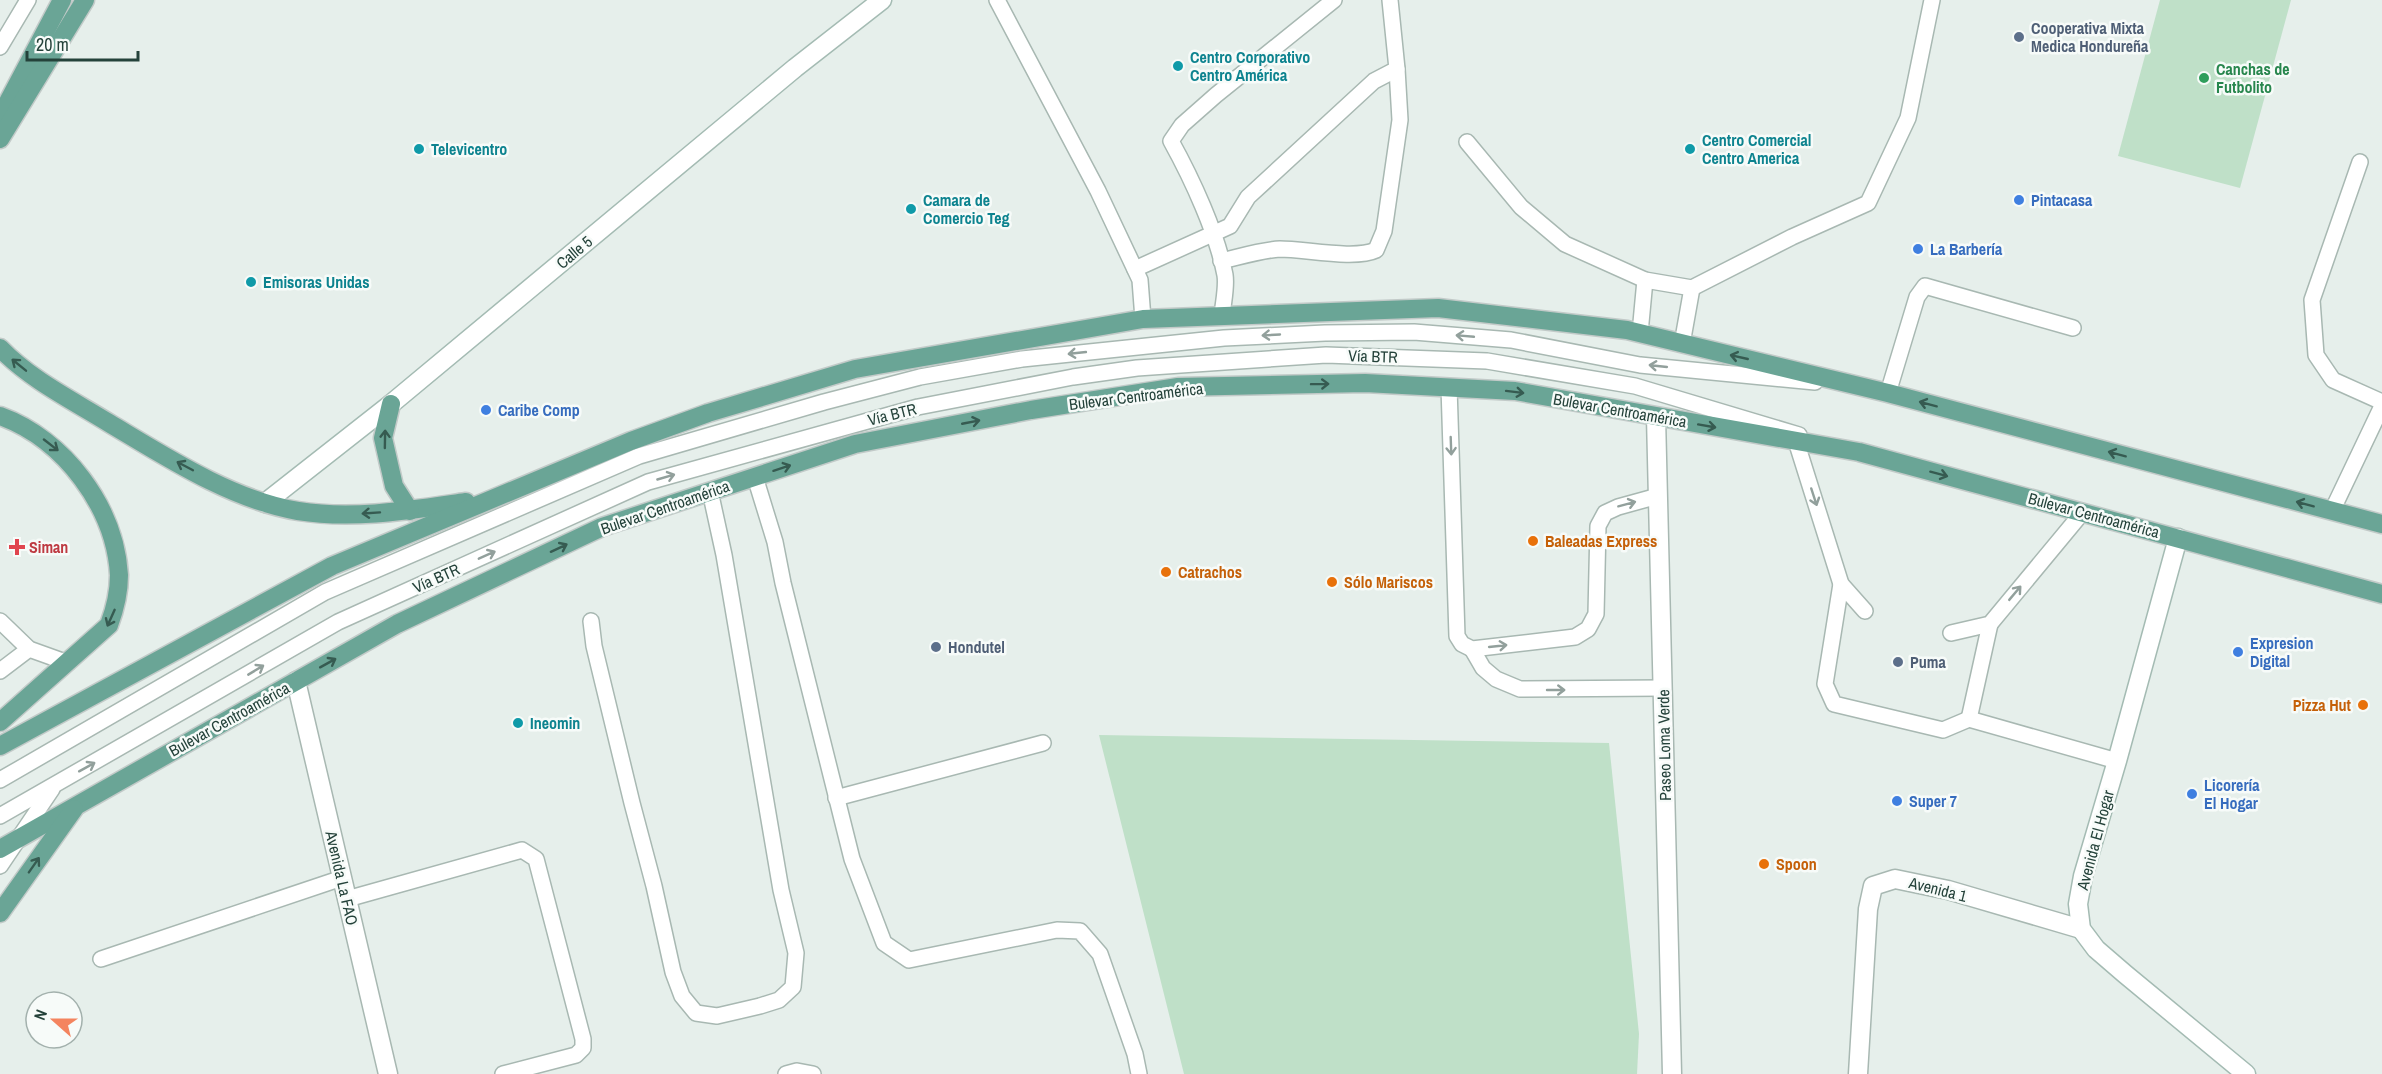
<svg xmlns="http://www.w3.org/2000/svg" width="2382" height="1074" font-family="'Archivo Narrow',sans-serif">
	<style>
		.green { fill: #bfe0c8 }
		.lines { fill: none; stroke-linecap: round; stroke-linejoin: round }
		.lane-casing { stroke: #a8b8b2; stroke-width: 18 }
		.street-casing { stroke: #a8b8b2; stroke-width: 21 }
		.secondary-casing { stroke: #a4bbb3; stroke-width: 21 }
		.primary-casing { stroke: #c2cac8; stroke-width: 21 }
		.lane { stroke: #fff; stroke-width: 15 }
		.street { stroke: #fff; stroke-width: 18 }
		.secondary { stroke: #fff; stroke-width: 18 }
		.primary { stroke: #6aa596; stroke-width: 18 }
		.oneway { stroke: #92a09c }
		.oneway2 { stroke: #365b51 }
		.service-dot { fill: #5c6f8a; stroke: #f7fbf9; stroke-width: 2 }
		.culture-dot { fill: #0f9aa8; stroke: #f7fbf9; stroke-width: 2 }
		.leisure-dot { fill: #2e9e5b; stroke: #f7fbf9; stroke-width: 2 }
		.shop-dot { fill: #3f7fe0; stroke: #f7fbf9; stroke-width: 2 }
		.food-dot { fill: #e8710a; stroke: #f7fbf9; stroke-width: 2 }
		.health-dot { fill: #e0444e; stroke: #f7fbf9; stroke-width: 2 }
		.labels { text-anchor: middle; dominant-baseline: central; stroke-width: 5; stroke-linejoin: round; paint-order: stroke }
		.service-label { font-size: 16px; font-weight: bold; fill: #4e5e75; stroke: #f7fbf9; text-anchor: start }
		.culture-label { font-size: 16px; font-weight: bold; fill: #0d838f; stroke: #f7fbf9; text-anchor: start }
		.leisure-label { font-size: 16px; font-weight: bold; fill: #27864d; stroke: #f7fbf9; text-anchor: start }
		.shop-label { font-size: 16px; font-weight: bold; fill: #366cbe; stroke: #f7fbf9; text-anchor: start }
		.street-label { font-size: 16px; fill: #24423a; stroke: #f7fbf9 }
		.food-label { font-size: 16px; font-weight: bold; fill: #c56008; stroke: #f7fbf9; text-anchor: start }
		.health-label { font-size: 16px; font-weight: bold; fill: #be3a42; stroke: #f7fbf9; text-anchor: start }
	</style>
	<rect width="100%" height="100%" fill="#e6efeb"/>
	<g class="green">
		<polygon points="2160,0 2291,0 2240,188 2118,156"/>
		<polygon points="1099,735 1609,743 1639,1034 1637,1074 1184,1074"/>
	</g>
	<g class="lines">
		<g class="lane-casing">
			<g id="lane">
				<polyline points="997,0 1098,191 1140,280 1143,319"/>
				<polyline points="0,47 28,0"/>
				<polyline points="1467,142 1521,207 1565,244 1645,280 1692,288 1792,237 1868,203 1908,118 1932,0"/>
				<polyline points="2360,162 2312,300 2316,355 2333,380 2382,402"/>
				<path d="M1221,261c18,-4 40,-11 59,-12 25,0 75,11 96,1l8,-19 16,-111 -3,-51"/>
				<polyline points="1135,269 1230,226 1248,197 1374,81 1397,69 1390,0"/>
				<path d="M1222,316c1,-13 5,-29 3,-41 -8,-42 -33,-96 -54,-134l11,-16 34,-30 118,-95"/>
				<polyline points="1640,333 1645,280"/>
				<polyline points="1682,344 1692,288"/>
				<polyline points="1449,387 1457,636 1462,644 1472,649 1575,637 1588,629 1596,614 1598,526 1605,513 1618,507 1658,496"/>
				<polyline points="1888,393 1917,297 1925,286 2073,328"/>
				<polyline points="1796,441 1841,584 1865,611"/>
				<polyline points="755,477 775,542 783,583 852,859 884,943 909,960 1057,930 1080,931 1100,954 1135,1054 1139,1074"/>
				<polyline points="2332,511 2382,406"/>
				<polyline points="1841,584 1825,684 1834,704 1943,730 1969,719 2117,761"/>
				<polyline points="0,621 29,649 68,663"/>
				<polyline points="591,621 594,646 632,803 654,886 673,972 682,996 696,1013 717,1016 760,1006 779,1000 793,987 796,953 781,890 724,555 710,491"/>
				<polyline points="1951,633 1990,624 2082,513"/>
				<polyline points="1472,649 1483,668 1496,679 1520,689 1663,688"/>
				<polyline points="0,671 29,649"/>
				<polyline points="1969,719 1990,624"/>
				<polyline points="0,780 325,592 639,456 824,402 920,377 1022,359 1224,338 1325,333 1414,332 1511,340 1640,365 1815,382"/>
				<polyline points="836,798 1043,743"/>
				<polyline points="0,816 338,622 648,482 918,407 1073,377 1137,368 1326,355 1487,361 1635,386 1799,435"/>
				<polyline points="0,866 52,789"/>
				<polyline points="347,899 522,850 536,859 583,1039 583,1048 576,1055 503,1074"/>
				<polyline points="101,959 342,878"/>
				<polyline points="786,1074 797,1071 813,1074"/>
			</g>
		</g>
		<g class="street-casing">
			<g id="street">
				<polyline points="1656,417 1672,1074"/>
				<polyline points="296,681 388,1074"/>
				<polyline points="1858,1074 1868,909 1873,886 1895,879 1948,890 2081,929"/>
			</g>
		</g>
		<g class="secondary-casing">
			<g id="secondary">
				<polyline points="265,503 391,404 795,68 882,0"/>
				<polyline points="2178,538 2117,761 2083,876 2078,904 2081,929 2096,949 2125,974 2246,1074"/>
			</g>
		</g>
		<g class="primary-casing">
			<g id="primary">
				<polyline points="0,117 62,0"/>
				<polyline points="0,139 85,0"/>
				<path d="M0,348c31,32 72,52 109,75 57,34 123,77 189,88 56,9 113,-1 168,-9"/>
				<polyline points="391,404 383,438 394,486 410,511"/>
				<path d="M0,416c64,23 115,91 119,159 0,18 -4,34 -10,50l-109,97"/>
				<polyline points="0,746 332,566 631,441 708,413 855,369 1143,319 1438,308 1627,330 1888,393 2382,524"/>
				<polyline points="0,849 397,624 602,527 855,444 1031,410 1178,387 1365,383 1515,391 1859,452 2382,594"/>
				<polyline points="0,913 74,809"/>
			</g>
		</g>
		<use href="#lane" class="lane"/>
		<use href="#street" class="street"/>
		<use href="#secondary" class="secondary"/>
		<use href="#primary" class="primary"/>
	</g>
	<defs><path id="oneway-shaft" d="M-6 0H5M1.5-3L5.5 0L1.5 3" fill="none" stroke-width="1.6" stroke-linecap="round" stroke-linejoin="round" transform="scale(1.5)"/></defs>
	<g class="oneway">
		<use href="#oneway-shaft" transform="translate(1271 335) rotate(177)"/>
		<use href="#oneway-shaft" transform="translate(1465 336) rotate(-175)"/>
		<use href="#oneway-shaft" transform="translate(1077 353) rotate(174)"/>
		<use href="#oneway-shaft" transform="translate(1658 366) rotate(-174)"/>
		<use href="#oneway-shaft" transform="translate(1451 446) rotate(88)"/>
		<use href="#oneway-shaft" transform="translate(666 477) rotate(-16)"/>
		<use href="#oneway-shaft" transform="translate(1814 497) rotate(72)"/>
		<use href="#oneway-shaft" transform="translate(1627 504) rotate(-15)"/>
		<use href="#oneway-shaft" transform="translate(487 555) rotate(-24)"/>
		<use href="#oneway-shaft" transform="translate(2015 593) rotate(-50)"/>
		<use href="#oneway-shaft" transform="translate(1498 646) rotate(-6)"/>
		<use href="#oneway-shaft" transform="translate(256 670) rotate(-31)"/>
		<use href="#oneway-shaft" transform="translate(1556 690)"/>
		<use href="#oneway-shaft" transform="translate(87 767) rotate(-29)"/>
	</g>
	<g class="oneway2">
		<use href="#oneway-shaft" transform="translate(1739 357) rotate(-167)"/>
		<use href="#oneway-shaft" transform="translate(19 365) rotate(-141)"/>
		<use href="#oneway-shaft" transform="translate(1320 384) rotate(-1)"/>
		<use href="#oneway-shaft" transform="translate(1515 392) rotate(7)"/>
		<use href="#oneway-shaft" transform="translate(1928 404) rotate(-165)"/>
		<use href="#oneway-shaft" transform="translate(971 422) rotate(-11)"/>
		<use href="#oneway-shaft" transform="translate(1707 426) rotate(10)"/>
		<use href="#oneway-shaft" transform="translate(385 439) rotate(-89)"/>
		<use href="#oneway-shaft" transform="translate(51 445) rotate(38)"/>
		<use href="#oneway-shaft" transform="translate(2117 454) rotate(-165)"/>
		<use href="#oneway-shaft" transform="translate(185 466) rotate(-152)"/>
		<use href="#oneway-shaft" transform="translate(782 468) rotate(-18)"/>
		<use href="#oneway-shaft" transform="translate(1939 474) rotate(15)"/>
		<use href="#oneway-shaft" transform="translate(2305 504) rotate(-165)"/>
		<use href="#oneway-shaft" transform="translate(371 513) rotate(176)"/>
		<use href="#oneway-shaft" transform="translate(559 548) rotate(-25)"/>
		<use href="#oneway-shaft" transform="translate(111 618) rotate(114)"/>
		<use href="#oneway-shaft" transform="translate(328 663) rotate(-29)"/>
		<use href="#oneway-shaft" transform="translate(34 865) rotate(-55)"/>
	</g>
	<g class="service-dot">
		<circle cx="2019" cy="37" r="6"/>
		<circle cx="936" cy="647" r="6"/>
		<circle cx="1898" cy="662" r="6"/>
	</g>
	<g class="culture-dot">
		<circle cx="1178" cy="66" r="6"/>
		<circle cx="419" cy="149" r="6"/>
		<circle cx="1690" cy="149" r="6"/>
		<circle cx="911" cy="209" r="6"/>
		<circle cx="251" cy="282" r="6"/>
		<circle cx="518" cy="723" r="6"/>
	</g>
	<circle class="leisure-dot" cx="2204" cy="78" r="6"/>
	<g class="shop-dot">
		<circle cx="2019" cy="200" r="6"/>
		<circle cx="1918" cy="249" r="6"/>
		<circle cx="486" cy="410" r="6"/>
		<circle cx="2238" cy="652" r="6"/>
		<circle cx="2192" cy="794" r="6"/>
		<circle cx="1897" cy="801" r="6"/>
	</g>
	<g class="food-dot">
		<circle cx="1533" cy="541" r="6"/>
		<circle cx="1166" cy="572" r="6"/>
		<circle cx="1332" cy="582" r="6"/>
		<circle cx="2363" cy="705" r="6"/>
		<circle cx="1764" cy="864" r="6"/>
	</g>
	<path class="health-dot" d="M14 538h6v6h6v6h-6v6h-6v-6h-6v-6h6z"/>
	<g class="labels">
		<g class="service-label">
			<text x="2031" y="28">Cooperativa Mixta<tspan x="2031" dy="18">Medica Hondureña</tspan></text>
			<text x="948" y="647">Hondutel</text>
			<text x="1910" y="662">Puma</text>
		</g>
		<g class="culture-label">
			<text x="1190" y="57">Centro Corporativo<tspan x="1190" dy="18">Centro América</tspan></text>
			<text x="1702" y="140">Centro Comercial<tspan x="1702" dy="18">Centro America</tspan></text>
			<text x="431" y="149">Televicentro</text>
			<text x="923" y="200">Camara de<tspan x="923" dy="18">Comercio Teg</tspan></text>
			<text x="263" y="282">Emisoras Unidas</text>
			<text x="530" y="723">Ineomin</text>
		</g>
		<g class="leisure-label">
			<text x="2216" y="69">Canchas de<tspan x="2216" dy="18">Futbolito</tspan></text>
		</g>
		<g class="shop-label">
			<text x="2031" y="200">Pintacasa</text>
			<text x="1930" y="249">La Barbería</text>
			<text x="498" y="410">Caribe Comp</text>
			<text x="2250" y="643">Expresion<tspan x="2250" dy="18">Digital</tspan></text>
			<text x="2204" y="785">Licorería<tspan x="2204" dy="18">El Hogar</tspan></text>
			<text x="1909" y="801">Super 7</text>
		</g>
		<g class="street-label">
			<text transform="translate(574 252) rotate(-40)">Calle 5</text>
			<text transform="translate(1373 356) rotate(2)">Vía BTR</text>
			<text transform="translate(1136 396) rotate(-7)">Bulevar Centroamérica</text>
			<text transform="translate(1620 410) rotate(10)">Bulevar Centroamérica</text>
			<text transform="translate(892 414) rotate(-14)">Vía BTR</text>
			<text transform="translate(665 507) rotate(-19)">Bulevar Centroamérica</text>
			<text transform="translate(2094 515) rotate(15)">Bulevar Centroamérica</text>
			<text transform="translate(436 578) rotate(-24)">Vía BTR</text>
			<text transform="translate(229 719) rotate(-29)">Bulevar Centroamérica</text>
			<text transform="translate(1664 745) rotate(-91)">Paseo Loma Verde</text>
			<text transform="translate(2095 840) rotate(-75)">Avenida El Hogar</text>
			<text transform="translate(342 878) rotate(77)">Avenida La FAO</text>
			<text transform="translate(1938 889) rotate(14)">Avenida 1</text>
		</g>
		<g class="food-label">
			<text x="1545" y="541">Baleadas Express</text>
			<text x="1178" y="572">Catrachos</text>
			<text x="1344" y="582">Sólo Mariscos</text>
			<text x="2351" y="705" text-anchor="end">Pizza Hut</text>
			<text x="1776" y="864">Spoon</text>
		</g>
		<g class="health-label">
			<text x="29" y="547">Siman</text>
		</g>
	</g>
	<g transform="translate(54 1020) rotate(291)"><circle r="28" fill="#f7fbf9" stroke="#a3b1ad" stroke-width="1.5"/>
	<path d="M0-4.5L10 22L0 15L-10 22Z" fill="#f4845f"/>
	<text y="-9" font-size="16" font-weight="bold" text-anchor="middle" fill="#24423a">N</text>
	</g>
	<path d="M27 51v9h111v-9" fill="none" stroke="#24423a" stroke-width="3"/>
	<text x="36" y="51" font-size="18" fill="#24423a" stroke="#f7fbf9" stroke-width="4.5" paint-order="stroke">20 m</text>
</svg>
